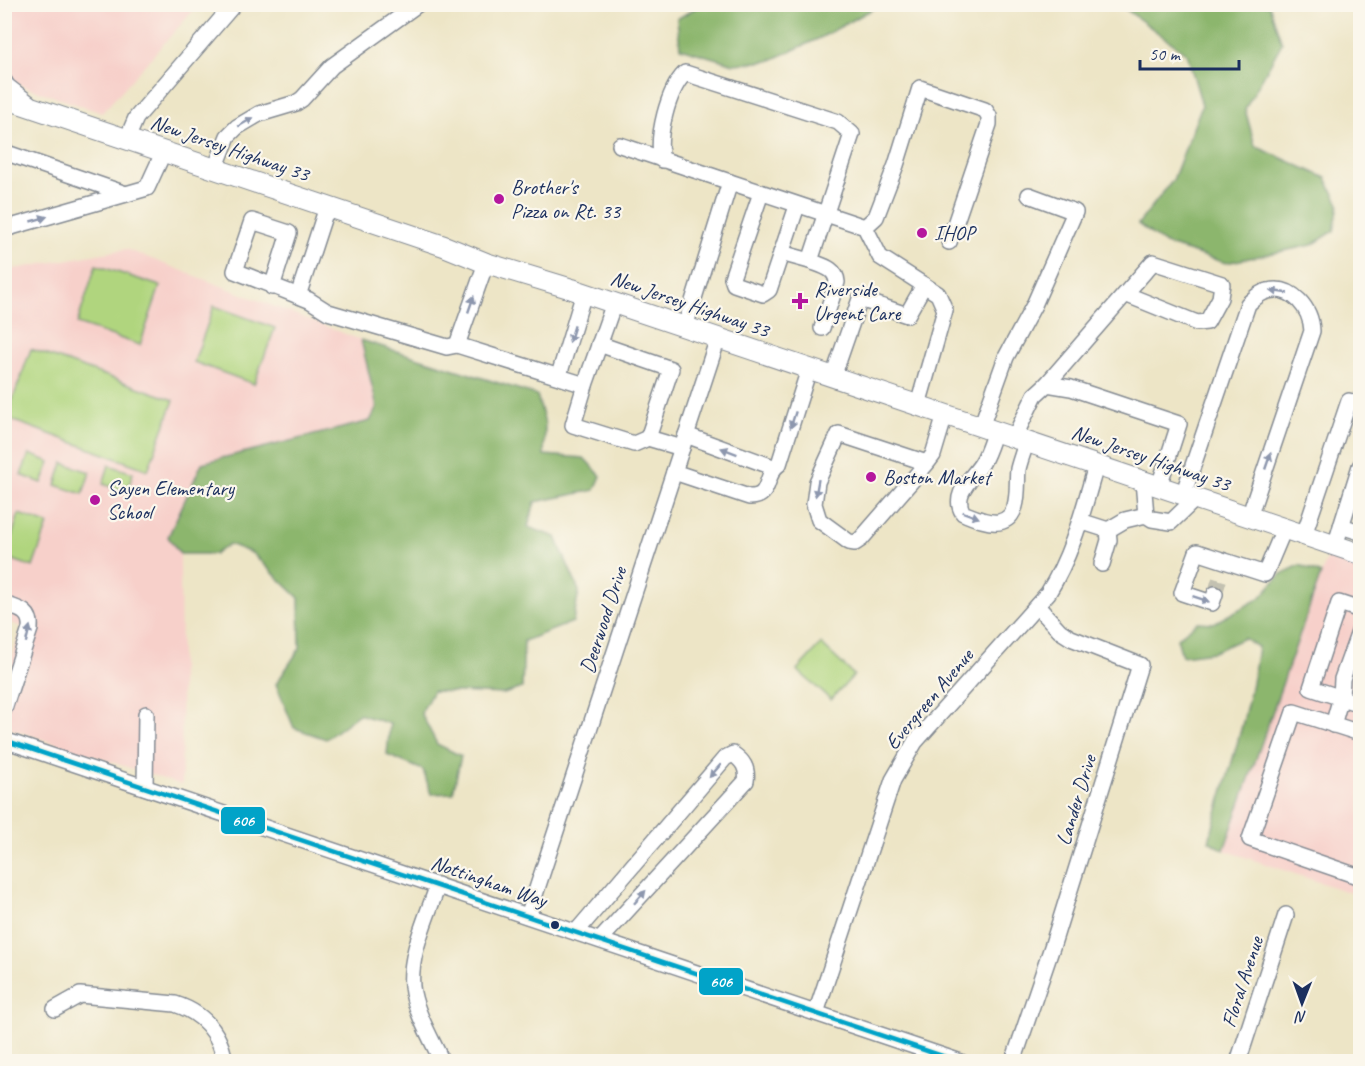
<svg xmlns="http://www.w3.org/2000/svg" width="1365" height="1066" font-family="Caveat,sans-serif">
	<style>
		.built { fill: #f7d0ca }
		.green { fill: #b0d57e; stroke: #66826e; stroke-width: 1.5 }
		.forest { fill: #8cb66d; stroke: #547266; stroke-width: 1.5 }
		.lines { fill: none; stroke-linecap: round; stroke-linejoin: round }
		.minor-tunnel { stroke: #c3c1b1; stroke-width: 15; stroke-dasharray: 15 8; stroke-linecap: butt }
		.minor-casing { stroke: #848a92; stroke-width: 18 }
		.major-casing { stroke: #848a92; stroke-width: 22 }
		.minor { stroke: #fff; stroke-width: 15 }
		.major { stroke: #fff; stroke-width: 20 }
		.bus-1-casing { stroke: #fbf7ec; stroke-width: 9 }
		.bus-1 { stroke: #01a3c8; stroke-width: 4.5 }
		.oneway { fill: #8d97ae }
		.poi-dot { fill: #b5179e; stroke: #fbf7ec; stroke-width: 2 }
		.bus-dot { fill: #1b2f5e; stroke: #fbf7ec; stroke-width: 2 }
		.labels { text-anchor: middle; dominant-baseline: central; stroke-width: 4.5; stroke-linejoin: round; paint-order: stroke }
		.street-label { font-size: 21px; fill: #1b2f5e; stroke: #fbf7ec }
		.poi-label { font-size: 21px; fill: #1b2f5e; stroke: #fbf7ec; text-anchor: start }
		.line-badge { stroke: #fbf7ec; stroke-width: 2 }
		.badge-label { font-size: 16px; text-anchor: middle; font-weight: bold; fill: #fff }
	</style>
	<rect width="100%" height="100%" fill="#fbf7ec"/>
	<filter id="ink" filterUnits="userSpaceOnUse"><feTurbulence type="fractalNoise" baseFrequency=".0167" numOctaves="2"/><feDisplacementMap in="SourceGraphic" scale="12" xChannelSelector="R" yChannelSelector="G"/><feConvolveMatrix kernelMatrix="1 2 1 2 8 2 1 2 1" color-interpolation-filters="sRGB"/></filter>
	<filter id="wash" filterUnits="userSpaceOnUse"><feTurbulence type="fractalNoise" baseFrequency=".008" numOctaves="4" result="noise"/><feDisplacementMap in="SourceGraphic" scale="24" xChannelSelector="R" yChannelSelector="G"/><feGaussianBlur stdDeviation="1.35" result="paint"/><feColorMatrix in="noise" values="0 0 0 0 0 0 0 0 0 0 0 0 0 0 0 0 0 1.4 0 .05"/><feComposite in="paint" operator="in"/></filter>
	<g filter="url(#wash)">
		<rect width="100%" height="100%" fill="#ede5c6"/>
		<g class="built">
			<polygon points="5,5 198,5 102,113 5,80"/>
			<polygon points="126,249 361,340 377,407 370,421 202,463 168,537 180,554 182,785 5,727 5,678 22,627 5,621 4,281 8,270"/>
			<polygon points="1327,558 1360,569 1360,896 1224,850"/>
		</g>
		<g class="green">
			<polygon points="96,265 160,286 140,345 77,324"/>
			<polygon points="214,306 275,328 254,384 194,362"/>
			<polygon points="31,349 174,400 148,470 6,418"/>
			<polygon points="29,454 50,462 42,483 21,475"/>
			<polygon points="63,463 90,472 83,494 56,485"/>
			<polygon points="109,465 133,473 127,492 103,484"/>
			<polygon points="19,514 48,524 33,567 5,557"/>
			<polygon points="821,644 854,675 831,700 797,670"/>
		</g>
		<g class="forest">
			<polygon points="702,4 880,4 880,5 820,38 769,61 734,64 680,48 677,19"/>
			<polygon points="1120,5 1269,5 1282,43 1245,109 1255,146 1326,178 1339,204 1334,231 1312,245 1226,263 1165,244 1138,224 1173,180 1202,105 1187,54"/>
			<polygon points="361,340 537,395 545,423 544,455 584,458 601,476 595,490 535,502 528,527 556,537 579,591 573,622 524,641 522,688 504,694 433,691 421,713 437,744 461,756 453,793 431,794 423,770 387,755 390,724 359,714 326,739 294,728 276,684 300,648 299,598 252,553 229,544 215,554 180,554 168,537 202,463 370,421 377,407"/>
			<path d="M1300,565l21,9 -97,276 -15,-9c18,-65 40,-127 49,-194l-14,-9 -31,14 -31,4 -5,-18 21,-16 16,1 46,-25 21,-24z"/>
		</g>
	</g>
	<g filter="url(#ink)">
		<g class="lines">
			<polyline class="minor-tunnel" points="1215,594 1221,574"/>
			<g class="minor-casing">
				<g id="minor">
					<polyline points="4,81 7,86 29,103"/>
					<polyline points="127,139 136,118 234,4"/>
					<polyline points="620,145 730,182"/>
					<polyline points="4,152 126,194"/>
					<path d="M662,160c-6,-23 6,-70 23,-87l153,49 14,12 -42,127c12,5 26,7 27,21l-15,46"/>
					<polyline points="215,169 228,136 237,127 259,114 296,103 302,99 332,66 418,4"/>
					<polyline points="761,193 732,278 734,284 763,294 769,290 797,206"/>
					<polyline points="865,227 876,217 896,165 920,88 985,110 989,116 989,124 949,242"/>
					<polyline points="4,229 147,188 164,151"/>
					<polyline points="781,253 810,261"/>
					<polyline points="272,287 289,233 252,221 235,271 309,300 328,312 447,347 457,345 585,385 614,303"/>
					<polyline points="298,296 327,207"/>
					<polyline points="685,327 730,182 865,227 880,257 938,294 945,310 918,405"/>
					<polyline points="599,344 671,369 648,438 682,448"/>
					<polyline points="457,345 486,263"/>
					<polyline points="559,375 584,293"/>
					<polyline points="833,377 860,299 907,315 924,285"/>
					<polyline points="1047,384 1153,262 1222,284 1220,298 1207,322 1197,323 1125,294"/>
					<polyline points="585,385 573,425 634,444 648,438"/>
					<polyline points="981,427 1006,357 1034,305 1075,212 1029,195"/>
					<path d="M995,431c-4,11 -7,22 -13,32 -9,15 -31,31 -19,50 10,4 25,11 36,9 23,-4 17,-38 19,-53 2,-9 6,-18 8,-27"/>
					<polyline points="686,435 773,467"/>
					<polyline points="1014,438 1035,395 1047,384 1071,388 1179,424 1159,486"/>
					<polyline points="927,463 839,434 817,482 814,504 819,520 849,542 855,543 861,539 927,463 933,455 945,415"/>
					<path d="M674,472l75,25c24,1 14,-23 30,-33l30,-95"/>
					<polyline points="1143,481 1146,515"/>
					<path d="M1183,495l65,-191c6,-5 12,-12 20,-13 25,-6 43,18 44,40l-63,186"/>
					<polyline points="1080,521 1108,530 1109,540 1102,564"/>
					<polyline points="1341,526 1360,532"/>
					<polyline points="1108,530 1125,520 1146,515 1152,519 1171,522 1195,499"/>
					<polyline points="1304,535 1349,401"/>
					<polyline points="1335,546 1360,466"/>
					<polyline points="1215,594 1212,603 1182,593 1197,552 1265,574 1284,529"/>
					<path d="M4,604c15,5 28,7 26,25l-26,80"/>
					<polyline points="1360,610 1339,603 1311,688 1360,704"/>
					<polyline points="1333,725 1341,697 1342,679 1360,629"/>
					<polyline points="1360,733 1294,712 1250,839 1360,877"/>
					<polyline points="4,740 961,1062"/>
					<polyline points="145,787 146,714"/>
					<path d="M438,885c-11,32 -32,75 -25,108 5,24 19,47 29,69"/>
					<polyline points="528,916 718,338"/>
					<path d="M576,932l149,-174 8,-4c10,7 15,14 13,27l-146,159"/>
					<path d="M55,1009l25,-14 95,9c28,9 45,28 50,58"/>
					<path d="M816,1013l77,-233 22,-38 133,-149c25,-40 35,-83 48,-127"/>
					<polyline points="1013,1062 1053,944 1140,665 1071,638 1060,631 1037,606"/>
					<polyline points="1238,1062 1286,915"/>
				</g>
			</g>
			<g class="major-casing">
				<polyline id="major" points="4,98 444,246 486,263 572,289 1360,554"/>
			</g>
			<use href="#minor" class="minor"/>
			<use href="#major" class="major"/>
			<g class="bus-1-casing">
				<polyline id="bus-1" points="4,740 960,1062"/>
			</g>
			<use href="#bus-1" class="bus-1"/>
		</g>
		<defs><path id="oneway-solid" d="M-6-.8H1V-3.2L6.5 0L1 3.2V.8H-6Z" transform="scale(1.5)"/></defs>
		<g class="oneway">
			<use href="#oneway-solid" transform="translate(246 122) rotate(-30)"/>
			<use href="#oneway-solid" transform="translate(39 219) rotate(-16)"/>
			<use href="#oneway-solid" transform="translate(1279 292) rotate(-172)"/>
			<use href="#oneway-solid" transform="translate(471 304) rotate(-71)"/>
			<use href="#oneway-solid" transform="translate(572 334) rotate(107)"/>
			<use href="#oneway-solid" transform="translate(793 420) rotate(108)"/>
			<use href="#oneway-solid" transform="translate(729 451) rotate(-159)"/>
			<use href="#oneway-solid" transform="translate(1268 461) rotate(-71)"/>
			<use href="#oneway-solid" transform="translate(817 488) rotate(100)"/>
			<use href="#oneway-solid" transform="translate(971 515) rotate(21)"/>
			<use href="#oneway-solid" transform="translate(1201 599) rotate(19)"/>
			<use href="#oneway-solid" transform="translate(28 634) rotate(-76)"/>
			<use href="#oneway-solid" transform="translate(715 771) rotate(131)"/>
			<use href="#oneway-solid" transform="translate(640 897) rotate(-48)"/>
		</g>
	</g>
	<g class="poi-dot">
		<circle cx="499" cy="199" r="6"/>
		<circle cx="922" cy="233" r="6"/>
		<path d="M797 292h6v6h6v6h-6v6h-6v-6h-6v-6h6z"/>
		<circle cx="871" cy="477" r="6"/>
		<circle cx="95" cy="500" r="6"/>
	</g>
	<circle class="bus-dot" cx="555" cy="925" r="5"/>
	<g class="labels">
		<g class="street-label">
			<text transform="translate(230 148) rotate(19)">New Jersey Highway 33</text>
			<text transform="translate(690 304) rotate(19)">New Jersey Highway 33</text>
			<text transform="translate(1151 458) rotate(19)">New Jersey Highway 33</text>
			<text transform="translate(603 620) rotate(-72)">Deerwood Drive</text>
			<text transform="translate(929 699) rotate(-50)">Evergreen Avenue</text>
			<text transform="translate(1076 800) rotate(-73)">Lander Drive</text>
			<text transform="translate(489 881) rotate(19)">Nottingham Way</text>
			<text transform="translate(1242 982) rotate(-72)">Floral Avenue</text>
		</g>
		<g class="poi-label">
			<text x="511" y="187">Brother's<tspan x="511" dy="24">Pizza on Rt. 33</tspan></text>
			<text x="934" y="233">IHOP</text>
			<text x="814" y="289">Riverside<tspan x="814" dy="24">Urgent Care</tspan></text>
			<text x="883" y="477">Boston Market</text>
			<text x="107" y="488">Sayen Elementary<tspan x="107" dy="24">School</tspan></text>
		</g>
	</g>
	<g class="line-badge">
		<rect x="220" y="806" width="46" height="29" rx="6" fill="#01a3c8"/>
		<rect x="698" y="967" width="46" height="29" rx="6" fill="#01a3c8"/>
	</g>
	<g class="badge-label">
		<text x="243" y="826">606</text>
		<text x="721" y="987">606</text>
	</g>
	<rect width="1365" height="1066" fill="none" stroke="#fbf7ec" stroke-width="24"/>
	<g transform="translate(1302 1003) rotate(181)" stroke="#fbf7ec" stroke-width="4.5" paint-order="stroke">
	<path d="M0-4.5L10 22L0 15L-10 22Z" fill="#1b2f5e"/>
	<text y="-9" font-size="16" font-weight="bold" text-anchor="middle" fill="#1b2f5e">N</text>
	</g>
	<path d="M1140 60v9h99v-9" fill="none" stroke="#1b2f5e" stroke-width="3"/>
	<text x="1149" y="60" font-size="18" fill="#1b2f5e" stroke="#fbf7ec" stroke-width="4.5" paint-order="stroke">50 m</text>
</svg>
